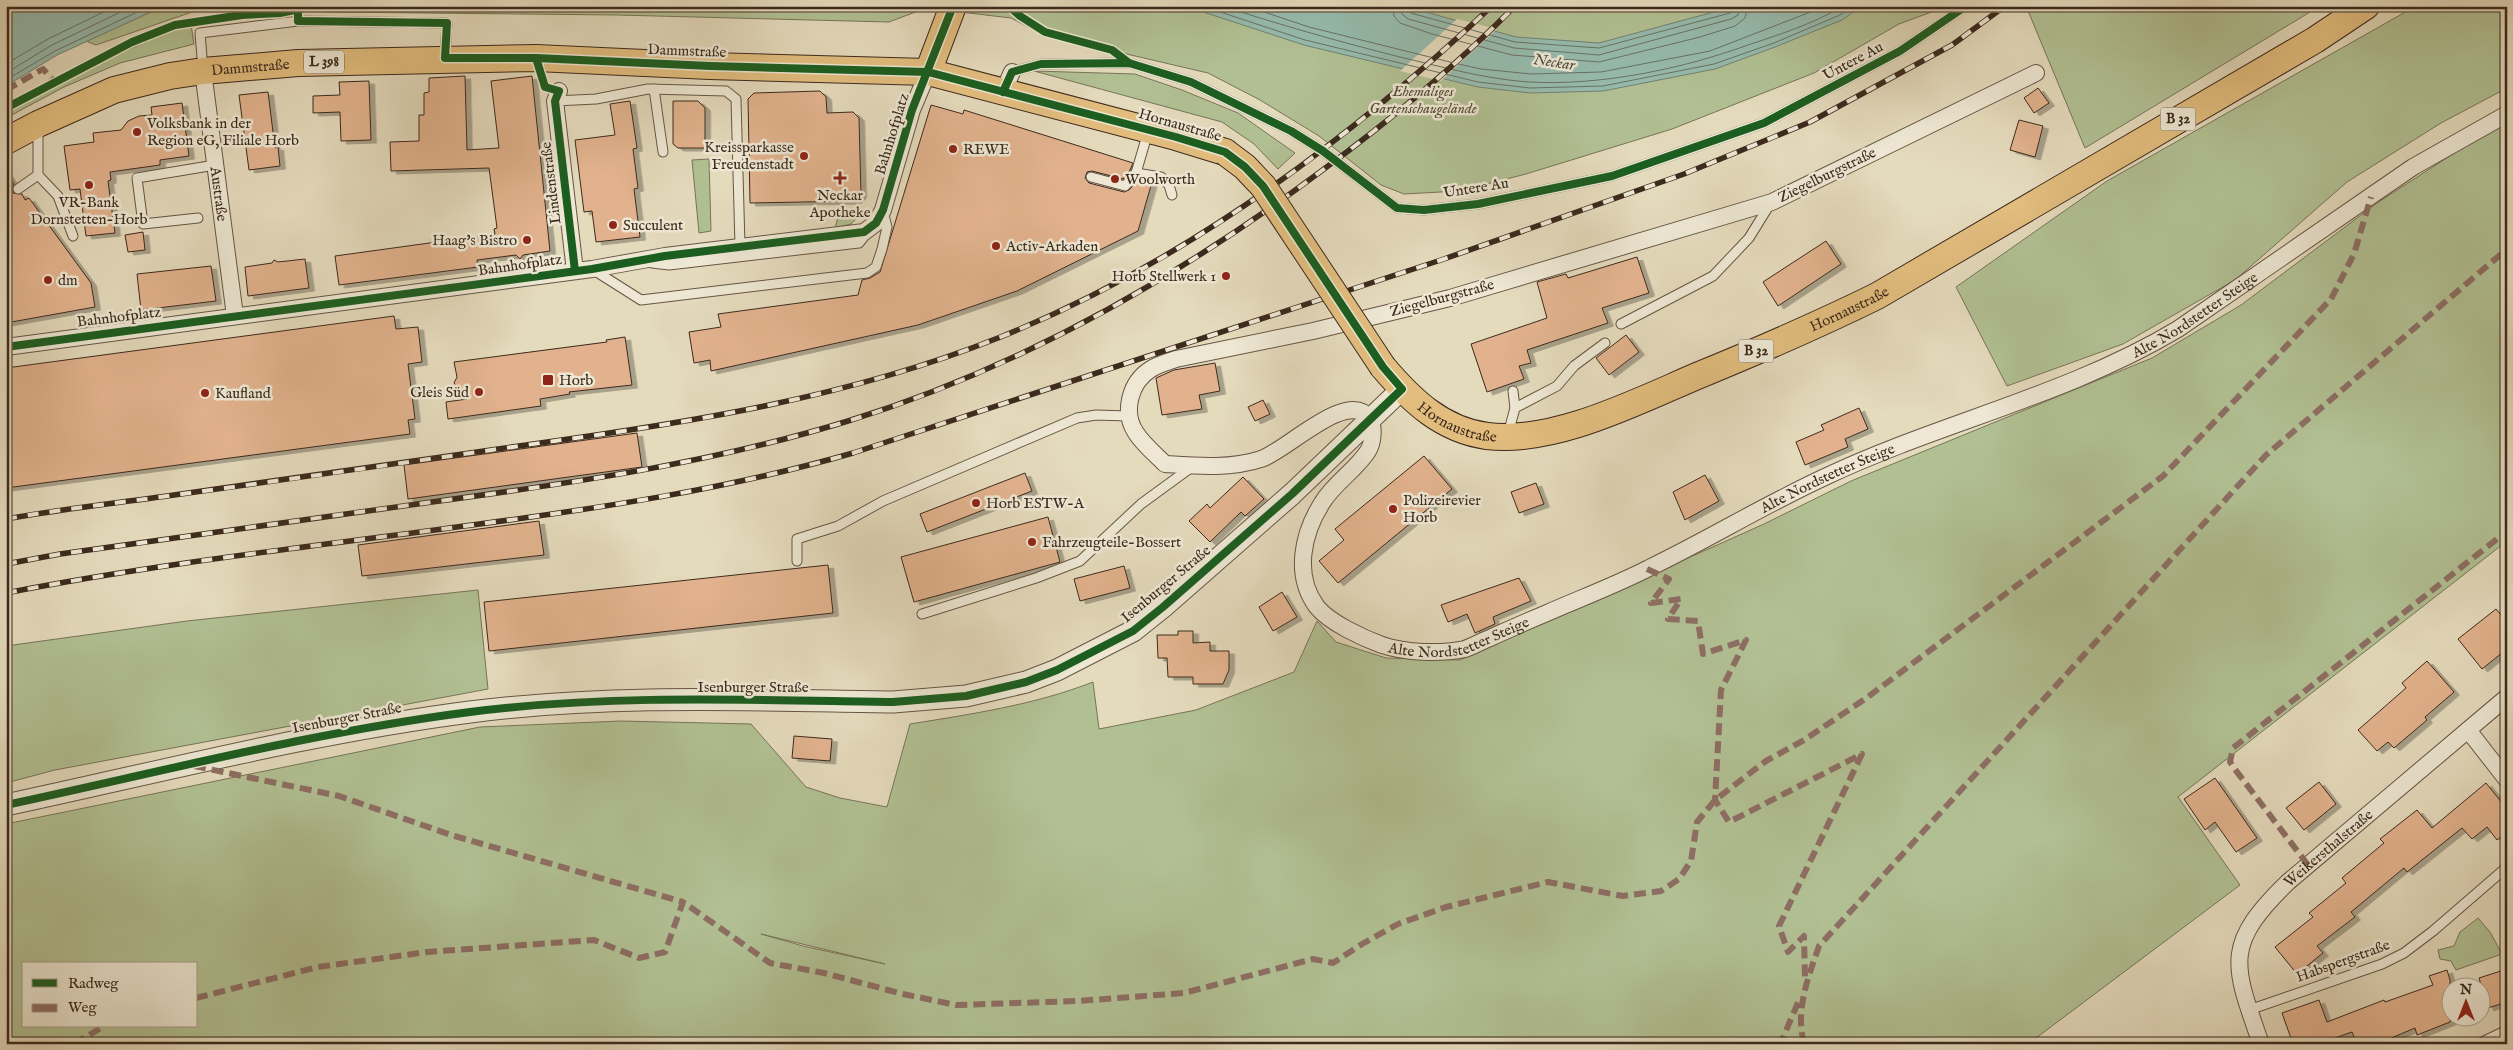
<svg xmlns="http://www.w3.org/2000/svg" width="2513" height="1050" font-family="'IM FELL English',serif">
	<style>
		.green { fill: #b1c093; stroke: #767558; fill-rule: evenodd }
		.water { fill: #96bbad; stroke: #728173 }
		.pier { fill: #e4dabc }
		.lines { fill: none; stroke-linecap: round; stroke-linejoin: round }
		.shore { stroke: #697265; stroke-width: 1 }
		.building { fill: #e1b28d; stroke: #3c2a1d; filter: url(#shadow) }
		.service-casing { stroke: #665645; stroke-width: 11 }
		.minor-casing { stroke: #665645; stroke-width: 18 }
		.tertiary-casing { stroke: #665645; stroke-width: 23 }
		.primary-casing { stroke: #3c2a1d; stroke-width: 28 }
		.service { stroke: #ede7d3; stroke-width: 9 }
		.minor { stroke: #ede7d3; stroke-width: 16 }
		.tertiary { stroke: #ede7d3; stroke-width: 21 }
		.primary { stroke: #e2bd7e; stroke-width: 26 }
		.rail-casing { stroke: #3c2a1d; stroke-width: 5.5 }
		.rail { stroke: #ede7d3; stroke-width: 4; stroke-dasharray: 11; stroke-linecap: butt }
		.primary-bridge-casing { stroke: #3c2a1d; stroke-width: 28; stroke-linecap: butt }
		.primary-bridge { stroke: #e2bd7e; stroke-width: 26 }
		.quiet { stroke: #8d6e63; stroke-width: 6; stroke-dasharray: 12 6; stroke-linecap: butt }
		.cycleway-casing { stroke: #ede7d3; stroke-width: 11 }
		.cycleway { stroke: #1b5e20; stroke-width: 8 }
		.poi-dot { fill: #8f2418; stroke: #ede7d3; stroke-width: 2 }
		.labels { text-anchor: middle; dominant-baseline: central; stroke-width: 5; stroke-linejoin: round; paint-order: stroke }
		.shield { fill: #ede7d3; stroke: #716354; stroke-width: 1 }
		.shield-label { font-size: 14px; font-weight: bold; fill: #3c2a1d }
		.street-label { font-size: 15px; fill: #3c2a1d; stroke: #ede7d3 }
		.park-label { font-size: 15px; font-style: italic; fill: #534835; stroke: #ede7d3 }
		.poi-label { font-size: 15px; fill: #3c2a1d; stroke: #ede7d3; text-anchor: start }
		.water-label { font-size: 16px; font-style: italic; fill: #524e41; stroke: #ede7d3 }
	</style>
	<defs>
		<filter id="shadow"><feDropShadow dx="5.5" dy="3" stdDeviation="0" flood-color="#0004"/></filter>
	</defs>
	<rect width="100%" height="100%" fill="#e4dabc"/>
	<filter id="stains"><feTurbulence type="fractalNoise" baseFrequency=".004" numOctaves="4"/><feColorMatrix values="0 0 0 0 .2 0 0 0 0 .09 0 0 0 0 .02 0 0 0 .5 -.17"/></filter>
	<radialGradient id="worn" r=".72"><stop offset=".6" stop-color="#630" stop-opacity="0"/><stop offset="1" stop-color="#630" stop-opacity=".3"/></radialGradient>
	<g class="green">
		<polygon points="164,6 267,6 192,12 96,45 86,41"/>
		<polygon points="325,6 1948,6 1899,24 1814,73 1672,129 1526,174 1459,191 1404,194 1381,185 1319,136 1260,100 1208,73 1041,34 1011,18 926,8 889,22 617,15 326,12"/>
		<polygon points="2026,6 2320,6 2085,148"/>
		<polygon points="2416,6 2507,6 2507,88 2441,123 2347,182 2235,280 2123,344 2007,386 1956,287 2107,181"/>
		<polygon points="191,25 194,44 120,63 64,87 6,118 6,110 39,91 173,29"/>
		<polygon points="1034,71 1135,74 1182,90 1238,113 1295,153 1278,169 1254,144 1222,122"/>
		<path d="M2507,119v422l-329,256 62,88 -212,159h-2022v-220l474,-97 141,-6 130,3 55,63 34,11 47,9 23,-83c62,-10 124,-19 183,-42l6,47 97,-19 98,-38 23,-51 19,21 50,16 74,2 304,-136 87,-43 301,-123 89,-53 136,-102zM761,934l124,30 -82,-18zM24,964h172v62h-172z"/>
		<polygon points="709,159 711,231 699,233 692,160"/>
		<polygon points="840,210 864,210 851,224 835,228"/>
		<polygon points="478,590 488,689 55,770 6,783 6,646 187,621"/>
		<polygon points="2478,918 2490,932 2502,954 2456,970 2451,961 2440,959 2438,950 2454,946 2460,932"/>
	</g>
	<g class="water">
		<polygon points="6,6 164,6 57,55 6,86"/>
		<polygon points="1185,6 1404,6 1516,37 1599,43 1736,6 1862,6 1842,20 1775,47 1715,69 1603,91 1530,93 1478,87 1304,45"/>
	</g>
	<polygon class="pier" points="1457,19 1497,29 1441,81 1400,71"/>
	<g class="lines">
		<g class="shore">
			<polyline points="1202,6 1305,40 1478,82 1530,88 1603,86 1714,64 1774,43 1840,15 1853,6"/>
			<path d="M1222,6c59,19 118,36 178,51 43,10 85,22 129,25 71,4 153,-13 219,-37 27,-9 71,-23 94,-39"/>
			<polyline points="1246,6 1309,27 1454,63 1481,69 1531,74 1601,72 1710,51 1826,6"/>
			<polyline points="1393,6 1394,16 1400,23 1432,34 1512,55 1599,62 1700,37 1735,26 1745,18 1748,6"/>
			<polyline points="1400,6 1402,14 1408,19 1514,48 1599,55 1731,19 1738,15 1740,6"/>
			<polyline points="1406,6 1411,13 1515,42 1599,48 1730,13 1734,6"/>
			<polyline points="6,64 48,39 116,6"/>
			<polyline points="6,73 52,45 133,6"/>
			<polyline points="6,80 55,51 150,6"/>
		</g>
	</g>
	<g class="building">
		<polygon points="465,76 467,150 499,148 491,81 532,76 550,251 523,255 520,259 516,255 477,260 478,267 339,285 335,256 495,234 494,229 497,228 489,168 391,171 390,142 419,141 419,115 424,115 424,93 429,92 429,78"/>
		<polygon points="369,81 371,140 341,141 340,112 313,113 313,96 340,95 339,82"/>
		<polygon points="2038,88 2049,103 2034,113 2024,98"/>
		<polygon points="820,91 826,97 827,113 853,112 859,118 861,195 855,201 750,203 748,99 754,93"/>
		<polygon points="268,92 275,148 278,147 280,166 249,170 239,95"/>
		<polygon points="630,101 637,148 633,149 638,188 634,189 640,237 596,242 592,211 584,212 575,140 615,135 610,104"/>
		<polygon points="673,101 698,101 705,108 705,148 678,148 673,144"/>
		<polygon points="182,103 189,156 160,160 160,165 110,172 111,180 108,181 115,233 86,236 80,189 70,190 64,146 94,142 93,133 121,130 128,121 139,116 152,115 151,107"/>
		<polygon points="931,105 963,114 964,110 1133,163 1130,170 1123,179 1092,171 1087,172 1085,178 1089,183 1124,192 1129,190 1138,180 1152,182 1138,231 1017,291 918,325 711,371 710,360 694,363 689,332 721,327 718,314 858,295 862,280 870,278 880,272"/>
		<polygon points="2019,120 2043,126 2035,157 2010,150"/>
		<polygon points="6,172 14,184 12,189 13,193 22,194 25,200 29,198 91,283 95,307 6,323"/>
		<polygon points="143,232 145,250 128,252 125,235"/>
		<polygon points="1826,241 1841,264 1778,306 1763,282"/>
		<polygon points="1637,257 1649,293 1602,308 1608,323 1527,350 1531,363 1519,366 1524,379 1487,392 1471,344 1547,318 1537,282 1566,274 1568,278"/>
		<polygon points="305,259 309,288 248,296 245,267 272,263 274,260 278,262"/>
		<polygon points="211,266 216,301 141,310 137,274"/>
		<polygon points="394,316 396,329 418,327 422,362 408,364 415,419 408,420 410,434 6,488 6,368"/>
		<polygon points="1626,335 1639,352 1609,375 1596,358"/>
		<polygon points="625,337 632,385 569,392 570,394 540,399 541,406 448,419 446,402 467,399 454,383 457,377 454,362 607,342 606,340"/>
		<polygon points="1215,363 1220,391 1199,395 1202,409 1162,415 1156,378 1174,370"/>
		<polygon points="1263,400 1270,414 1255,421 1248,407"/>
		<polygon points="1859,408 1868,429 1845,439 1848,447 1805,465 1796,442 1824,430 1821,425"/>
		<polygon points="637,433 642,467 408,499 404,465"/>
		<polygon points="1424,456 1452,489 1338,583 1319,561 1344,540 1335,529"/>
		<polygon points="1025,473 1032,491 927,532 920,514"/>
		<polygon points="1705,475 1719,501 1685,520 1673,492"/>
		<polygon points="1243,477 1264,499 1245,516 1241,512 1210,542 1189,521 1207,504 1210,508"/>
		<polygon points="1536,483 1544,504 1519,513 1511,492"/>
		<polygon points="1048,517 1060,562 914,602 901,557"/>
		<polygon points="539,521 544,555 362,576 358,545"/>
		<polygon points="828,565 833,613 489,651 484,602"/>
		<polygon points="1124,566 1130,588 1080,601 1074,579"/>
		<polygon points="1519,578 1531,601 1493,617 1495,624 1475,633 1467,614 1448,622 1441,605"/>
		<polygon points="1282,592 1297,617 1273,631 1259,607"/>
		<polygon points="2496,609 2507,622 2507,649 2482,669 2458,639"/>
		<polygon points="1178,631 1193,631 1193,643 1210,642 1210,651 1229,651 1229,670 1223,684 1193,684 1193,677 1168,677 1167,658 1158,658 1157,635 1178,635"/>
		<polygon points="2427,661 2454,692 2425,717 2427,720 2394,748 2388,742 2377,751 2358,730 2406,688 2402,683"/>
		<polygon points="794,736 832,739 830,761 792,758"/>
		<polygon points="2215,778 2257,838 2236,852 2215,822 2205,830 2184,799"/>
		<polygon points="2319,782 2336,804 2304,830 2286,808"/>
		<polygon points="2486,783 2507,809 2507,832 2497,840 2487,827 2472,839 2462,828 2407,872 2404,868 2351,912 2355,917 2317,946 2323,953 2297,974 2275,947 2313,917 2309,913 2346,883 2342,878 2384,843 2380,839 2417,810 2432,828"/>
		<polygon points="2507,969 2507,1002 2488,1008 2479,978"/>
		<polygon points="2447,970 2450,980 2450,1022 2417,1035 2415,1028 2377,1044 2357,1044 2352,1032 2318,1044 2293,1044 2282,1013 2319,1000 2327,1022 2384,1000 2385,1002 2433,985 2429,976"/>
	</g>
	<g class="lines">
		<g class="service-casing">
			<g id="service">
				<polyline points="203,69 200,33 298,21 447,23 445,58"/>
				<polyline points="1012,72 1041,64 1129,63 1191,82 1291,131 1323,151 1397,208 1424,210 1478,204 1612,176 1764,123 1900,51 1966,6"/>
				<polyline points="654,89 663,152"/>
				<polyline points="555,101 596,99 648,89 726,91 736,99 740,246"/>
				<polyline points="1136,173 1161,177 1169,185 1172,195"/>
				<polyline points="38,175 58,196 73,236"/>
				<polyline points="1091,177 1125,186 1136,173 1148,132"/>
				<polyline points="18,189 38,175 38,127"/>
				<polyline points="198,218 143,224 137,178 215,165"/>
				<polyline points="652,263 669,265 859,243 867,233"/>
				<polyline points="592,269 641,300 867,273 876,267 882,249 887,227 883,211"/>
				<polyline points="1621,324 1713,276 1749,238 1770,204"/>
				<polyline points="1513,391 1515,408"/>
				<polyline points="1508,434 1515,408 1557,386 1574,366 1605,343"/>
				<polyline points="797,561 797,539 838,526 883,501 1077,418 1096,415 1128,416"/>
				<polyline points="922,614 1036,578 1080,561 1141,504 1193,466"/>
				<polyline points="2249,1010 2382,964 2404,953 2433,931 2507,867"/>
			</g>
		</g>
		<g class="minor-casing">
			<g id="minor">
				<path id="s1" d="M203,71l32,245"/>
				<path id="s2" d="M2036,73l-264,129 -322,96 -137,33 -137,28c-8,3 -17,5 -25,10 -21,13 -29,43 -15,64 7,11 19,21 29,31 31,2 66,5 96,-5 24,-7 87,-71 108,-41 6,8 4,25 -1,33 -12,19 -34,32 -46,52 -19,30 -29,72 -5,104 13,16 46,31 65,38 24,8 58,9 83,4 8,-3 17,-8 25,-11 19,-9 38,-17 57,-25 34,-15 69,-28 102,-45 60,-29 117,-64 178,-92 115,-54 241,-81 351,-147l235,-162 94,-53"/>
				<polyline points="559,91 555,101 575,271"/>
				<polyline points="1003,92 1012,72"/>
				<polyline points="6,347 592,269 665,256 864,232 876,223 883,210 912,110 928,72"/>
				<polyline points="2468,730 2507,780"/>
				<path id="s3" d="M2261,1044c-28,-80 -38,-99 27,-162l219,-185"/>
				<polyline points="2486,1044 2507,1034"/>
			</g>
		</g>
		<g class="tertiary-casing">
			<path id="tertiary" d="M6,805c154,-33 308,-73 464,-93 139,-18 282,-12 423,-10l73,-6 60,-14 31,-12 76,-39 30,-24 129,-113 110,-105"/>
		</g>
		<g class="primary-casing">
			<g id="primary">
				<polyline points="928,72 953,6"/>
				<path id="s4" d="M6,141l32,-17 76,-34 56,-14 33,-5 95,-8 238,-5 174,8 218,6 248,65 49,15"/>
				<path id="s5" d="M1383,367c28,33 59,63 104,69 67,8 149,-34 210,-60 61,-25 121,-51 180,-80l438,-256 51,-34"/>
			</g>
		</g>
		<use href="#service" class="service"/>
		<use href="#minor" class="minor"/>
		<use href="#tertiary" class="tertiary"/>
		<use href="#primary" class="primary"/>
		<g class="rail-casing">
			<g id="rail">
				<path d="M6,519c56,-10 112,-16 168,-24 118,-16 235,-33 352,-50 161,-22 321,-47 472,-107 185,-74 349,-196 494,-332"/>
				<path d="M6,564l54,-10c124,-17 248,-35 372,-52 141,-19 280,-39 416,-81 172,-53 328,-142 472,-249 68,-50 135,-105 195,-166"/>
				<path d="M6,593c154,-30 311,-47 466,-68 129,-17 256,-36 381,-72l591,-194 240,-85 126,-52 142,-77 53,-39"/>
			</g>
		</g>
		<use href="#rail" class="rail"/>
		<g class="primary-bridge-casing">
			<polyline id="primary-bridge" points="1225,152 1245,167 1263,186 1383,367"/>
		</g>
		<use href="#primary-bridge" class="primary-bridge"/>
		<g class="quiet">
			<polyline points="6,90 43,69 55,82"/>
			<polyline points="1647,569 1669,579 1651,603 1681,599 1668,619 1698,621 1703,654 1746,640 1721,690 1715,800 1729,822 1862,754 1779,926 1788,952 1804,936 1805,979"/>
			<polyline points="194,766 339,796 451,835 683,902"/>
			<polyline points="2308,865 2234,768 2230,762 2233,748 2507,531"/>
			<polyline points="196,998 318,967 427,952 594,940 639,958 665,952 683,902 770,963 824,973 903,994 956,1005 1078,1001 1184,993 1313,959 1333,963 1362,944 1398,924 1446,907 1548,882 1623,896 1661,891 1679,879 1691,861 1697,822 1715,800 1766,761 1804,740 1865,699 2163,476 2331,299 2354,254 2371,197"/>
			<polyline points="74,1044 104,1026"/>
			<polyline points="1776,1044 1782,1040 1800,998"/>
			<path d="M1804,1044c-9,-34 4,-66 15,-98l447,-491 241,-206"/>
		</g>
		<g class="cycleway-casing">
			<g id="cycleway">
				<polyline points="1009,6 1020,16 1045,32 1112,50 1129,63"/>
				<polyline points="536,58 545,87 559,91 555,101 575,271"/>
				<polyline points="1003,92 1012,72 1041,64 1129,63 1191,82 1291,131 1323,151 1397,208 1424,210 1478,204 1612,176 1764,123 1900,51 1966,6"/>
				<polyline points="6,108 132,42 175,25 242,15 280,13 313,6"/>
				<polyline points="6,347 592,269 665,256 864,232 876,223 883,210 912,110 953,6"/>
				<path d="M6,805c154,-33 308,-73 464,-93 139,-18 282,-12 423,-10l73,-6 60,-14 31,-12 76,-39 30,-24 129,-113 110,-105 -19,-22 -120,-181 -18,-19 -20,-15 -49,-15 -248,-65 -218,-6 -174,-8h-91l2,-35 -149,-2v-12"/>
			</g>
		</g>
		<use href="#cycleway" class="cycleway"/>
	</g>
	<g class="poi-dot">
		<circle cx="137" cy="132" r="5"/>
		<circle cx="953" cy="149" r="5"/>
		<circle cx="804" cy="156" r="5"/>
		<path d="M837.5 170.5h5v5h5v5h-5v5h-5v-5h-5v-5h5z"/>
		<circle cx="1115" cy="179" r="5"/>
		<circle cx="89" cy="185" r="5"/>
		<circle cx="613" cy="225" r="5"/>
		<circle cx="527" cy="240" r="5"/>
		<circle cx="996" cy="246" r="5"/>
		<circle cx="1226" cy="276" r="5"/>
		<circle cx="48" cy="280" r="5"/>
		<rect x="542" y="374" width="12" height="12" rx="2.5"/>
		<circle cx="479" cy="392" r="5"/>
		<circle cx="205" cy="393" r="5"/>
		<circle cx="976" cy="503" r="5"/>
		<circle cx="1393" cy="509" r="5"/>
		<circle cx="1032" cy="542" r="5"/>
	</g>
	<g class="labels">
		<g class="shield">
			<rect x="304" y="50.5" width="40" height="23" rx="4"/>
			<rect x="2160.5" y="107.5" width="35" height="23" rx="4"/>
			<rect x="1738.5" y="339.5" width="35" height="23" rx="4"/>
		</g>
		<g class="shield-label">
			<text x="324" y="62">L 398</text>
			<text x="2178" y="119">B 32</text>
			<text x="1756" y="351">B 32</text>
		</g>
		<g class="street-label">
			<text transform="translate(687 51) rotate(2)">Dammstraße</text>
			<text transform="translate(1853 61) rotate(-28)">Untere Au</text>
			<text stroke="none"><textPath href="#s4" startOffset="258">Dammstraße</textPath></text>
			<text transform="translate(1180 125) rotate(16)">Hornaustraße</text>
			<text transform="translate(892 134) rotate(-73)">Bahnhofplatz</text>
			<text transform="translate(1827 175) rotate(-26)">Ziegelburgstraße</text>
			<text transform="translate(551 183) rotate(-97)">Lindenstraße</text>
			<text transform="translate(1476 188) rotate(-9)">Untere Au</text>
			<text stroke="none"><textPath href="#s1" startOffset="124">Austraße</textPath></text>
			<text transform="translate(520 265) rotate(-8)">Bahnhofplatz</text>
			<text transform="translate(1442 298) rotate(-15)">Ziegelburgstraße</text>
			<text stroke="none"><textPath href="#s5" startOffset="515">Hornaustraße</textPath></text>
			<text stroke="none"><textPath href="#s2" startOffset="2452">Alte Nordstetter Steige</textPath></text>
			<text transform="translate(119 317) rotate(-7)">Bahnhofplatz</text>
			<text stroke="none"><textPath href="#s5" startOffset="95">Hornaustraße</textPath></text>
			<text stroke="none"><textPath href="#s2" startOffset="2049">Alte Nordstetter Steige</textPath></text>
			<text transform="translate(1166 584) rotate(-40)">Isenburger Straße</text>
			<text stroke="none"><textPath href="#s2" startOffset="1644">Alte Nordstetter Steige</textPath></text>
			<text x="753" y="687">Isenburger Straße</text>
			<text transform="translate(347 718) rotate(-11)">Isenburger Straße</text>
			<text stroke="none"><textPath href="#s3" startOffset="234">Weikersthalstraße</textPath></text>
			<text transform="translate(2343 961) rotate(-20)">Habspergstraße</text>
		</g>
		<g class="park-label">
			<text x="1423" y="91">Ehemaliges<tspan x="1423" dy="17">Gartenschaugelände</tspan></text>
		</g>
		<g class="poi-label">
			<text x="147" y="123">Volksbank in der<tspan x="147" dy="17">Region eG, Filiale Horb</tspan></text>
			<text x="794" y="147" text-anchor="end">Kreissparkasse<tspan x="794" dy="17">Freudenstadt</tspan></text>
			<text x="963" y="149">REWE</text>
			<text x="1125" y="179">Woolworth</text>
			<text x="840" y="195" text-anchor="middle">Neckar<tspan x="840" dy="17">Apotheke</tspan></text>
			<text x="89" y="202" text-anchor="middle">VR-Bank<tspan x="89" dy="17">Dornstetten-Horb</tspan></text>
			<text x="623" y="225">Succulent</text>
			<text x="517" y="240" text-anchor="end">Haag's Bistro</text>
			<text x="1006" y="246">Activ-Arkaden</text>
			<text x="1216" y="276" text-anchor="end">Horb Stellwerk 1</text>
			<text x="58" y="280">dm</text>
			<text x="559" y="380">Horb</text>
			<text x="469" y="392" text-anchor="end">Gleis Süd</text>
			<text x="215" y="393">Kaufland</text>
			<text x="1403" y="500">Polizeirevier<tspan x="1403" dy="17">Horb</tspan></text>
			<text x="986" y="503">Horb ESTW-A</text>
			<text x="1042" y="542">Fahrzeugteile-Bossert</text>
		</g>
		<g class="water-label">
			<text transform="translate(1554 63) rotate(8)">Neckar</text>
		</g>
	</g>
	<rect width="2513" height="1050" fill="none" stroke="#e4dabc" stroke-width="25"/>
	<rect x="8" y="8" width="2498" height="1035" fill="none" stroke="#3c2a1d" stroke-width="2.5"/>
	<rect x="12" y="12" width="2488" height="1025" fill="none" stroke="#3c2a1d"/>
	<rect x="22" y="962" width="175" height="65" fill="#ede7d3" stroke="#a69b8a"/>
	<rect x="32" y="979" width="25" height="8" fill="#1b5e20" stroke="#a69b8a"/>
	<text x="68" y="988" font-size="15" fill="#3c2a1d">Radweg</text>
	<rect x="32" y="1004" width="25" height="8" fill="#8d6e63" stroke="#a69b8a"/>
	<text x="68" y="1012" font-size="15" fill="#3c2a1d">Weg</text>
	<g transform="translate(2466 1002)"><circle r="24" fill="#ede7d3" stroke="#a69b8a"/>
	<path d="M0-4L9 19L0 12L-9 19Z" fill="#8f2418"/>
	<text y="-8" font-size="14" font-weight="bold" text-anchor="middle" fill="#3c2a1d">N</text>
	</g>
	<rect width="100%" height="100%" filter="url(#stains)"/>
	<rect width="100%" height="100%" fill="url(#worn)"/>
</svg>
